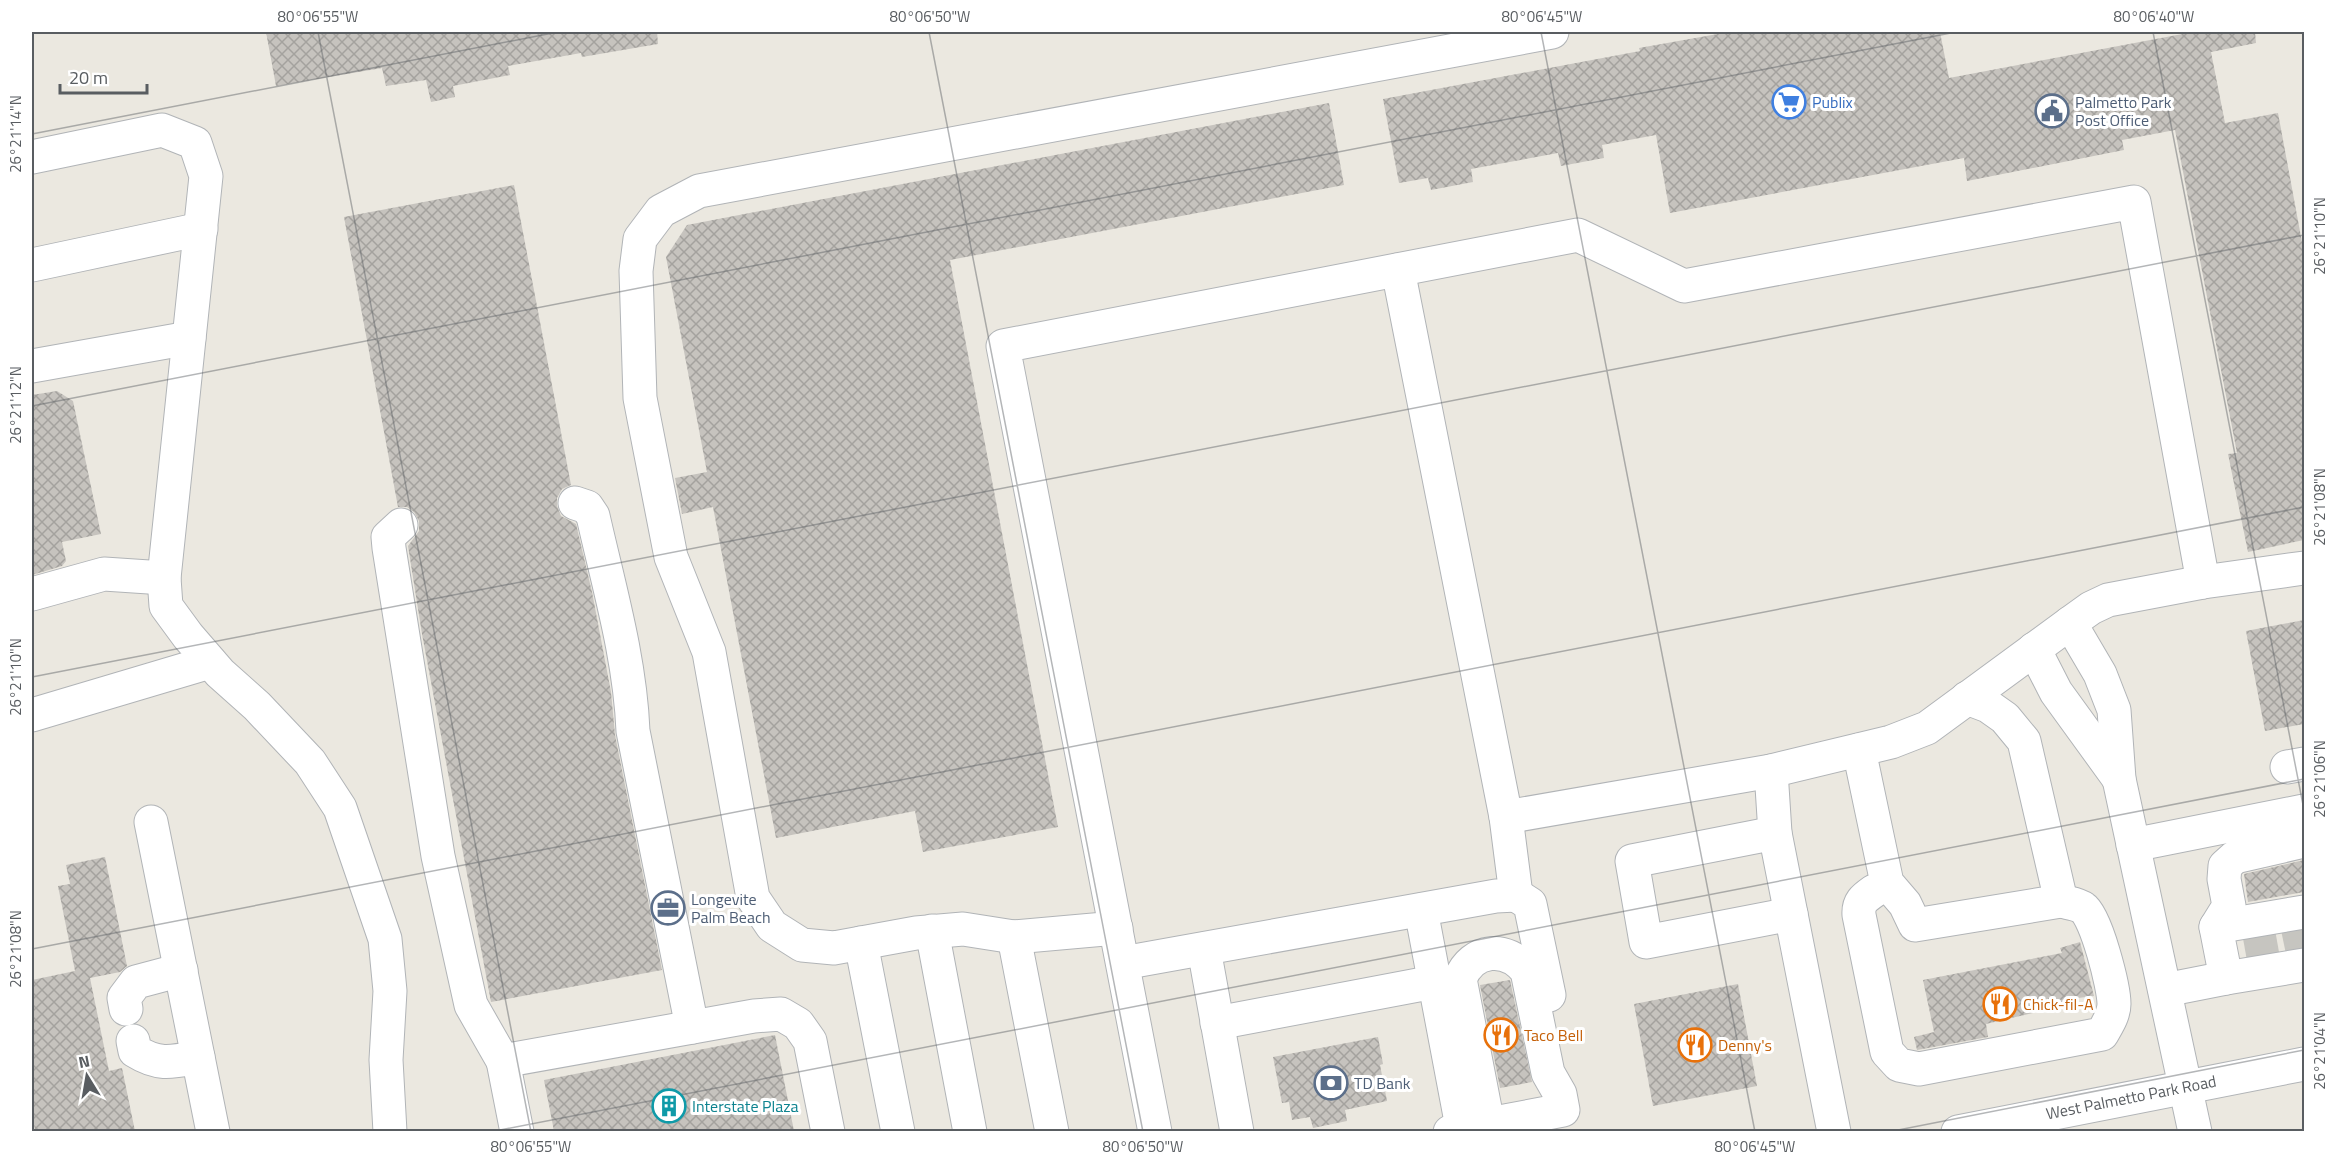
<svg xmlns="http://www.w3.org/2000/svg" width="2336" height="1163" font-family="'Titillium Web',sans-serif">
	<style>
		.building { fill: url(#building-cross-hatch) }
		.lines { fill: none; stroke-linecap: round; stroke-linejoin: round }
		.minor-tunnel { stroke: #c6c5c0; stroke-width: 33; stroke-dasharray: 33 16; stroke-linecap: butt }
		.minor-casing { stroke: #b1b4b7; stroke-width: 35 }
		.minor { stroke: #fff; stroke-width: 33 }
		.ticks { fill: none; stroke: #595d61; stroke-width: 1.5; stroke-opacity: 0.45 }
		.labels { text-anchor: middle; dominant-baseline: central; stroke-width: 6; stroke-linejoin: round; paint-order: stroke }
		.shop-label { font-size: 16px; fill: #366cbe; stroke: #fff; text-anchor: start }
		.service-label { font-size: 16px; fill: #4e5e75; stroke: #fff; text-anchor: start }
		.food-label { font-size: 16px; fill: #c56008; stroke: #fff; text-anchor: start }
		.street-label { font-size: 16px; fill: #595d61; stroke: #fff }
		.culture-label { font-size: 16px; fill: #0d838f; stroke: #fff; text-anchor: start }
		.neatline { fill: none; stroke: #595d61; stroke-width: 2 }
		.ticks-label { font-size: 15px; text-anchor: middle; fill: #595d61 }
	</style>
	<defs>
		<pattern id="building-cross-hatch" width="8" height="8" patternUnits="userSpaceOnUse" patternTransform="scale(1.5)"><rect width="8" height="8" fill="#c6c3be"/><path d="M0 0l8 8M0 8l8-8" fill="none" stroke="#a4a29e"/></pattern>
	</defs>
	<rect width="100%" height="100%" fill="#ebe8e0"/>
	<g class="building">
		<polygon points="266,32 657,32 658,44 582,57 581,53 508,66 510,75 453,86 455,97 431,102 426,80 386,86 382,68 276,86"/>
		<polygon points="1729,32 1940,32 1949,78 2193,32 2255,32 2256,43 2211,52 2225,123 2278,113 2304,253 2304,540 2248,552 2228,454 2237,453 2175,130 2122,140 2124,150 1967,181 1964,158 1670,213 1656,135 1602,145 1604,158 1561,166 1558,153 1471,169 1473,182 1431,190 1428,178 1399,183 1383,99 1640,51 1639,48"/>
		<polygon points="1329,103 1344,185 950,260 1058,827 923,852 915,811 776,838 713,507 682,514 675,478 707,472 666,257 687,225"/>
		<polygon points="514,185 571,485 562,489 557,498 557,506 561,516 576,524 592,592 611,692 615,735 662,970 491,1002 422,634 408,546 419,531 419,521 414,512 407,507 398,507 344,217"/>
		<polygon points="57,391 73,401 101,534 62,542 66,561 62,566 32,575 32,395"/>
		<polygon points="2304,620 2304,724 2265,731 2246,631"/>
		<polygon points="105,857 127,966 120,972 90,978 109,1071 122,1068 135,1131 35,1131 32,1113 32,980 75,971 58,886 70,884 66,865"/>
		<polygon points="2304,860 2304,892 2248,902 2244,874"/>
		<polygon points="2080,942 2094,996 2078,998 2079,1002 1986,1024 1988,1037 1917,1050 1914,1037 1934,1032 1923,980 2062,953 2060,948"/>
		<polygon points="1510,980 1532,1082 1500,1088 1480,985"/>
		<polygon points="1738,984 1757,1086 1653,1106 1634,1004"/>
		<polygon points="775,1035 794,1131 554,1131 544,1080"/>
		<polygon points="1378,1037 1383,1064 1380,1065 1387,1101 1345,1110 1347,1121 1313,1128 1310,1117 1292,1120 1289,1102 1282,1103 1273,1057"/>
	</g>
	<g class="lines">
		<g class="minor-tunnel">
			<polyline points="2297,926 2303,955"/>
			<polyline points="2259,934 2264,962"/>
		</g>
		<g class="minor-casing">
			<g id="minor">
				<polyline points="32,157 162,130 195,143 206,176 164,578 166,606 188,636 220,673 257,706 310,762 340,808 385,939 390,991 386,1060 390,1132"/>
				<polyline points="32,265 201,229"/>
				<polyline points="32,366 189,338"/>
				<path d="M575,503l12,4 6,9c16,71 37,142 40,215l59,296"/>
				<polyline points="401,525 388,537 389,548 438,856 471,1005 503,1061"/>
				<polyline points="32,594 104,574 164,578"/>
				<polyline points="2070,623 2100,674 2114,710 2119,779 2195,1132"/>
				<polyline points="2034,649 2056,692 2119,779"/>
				<polyline points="32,715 210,662"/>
				<polyline points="1859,750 1887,883 1905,904 1915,925 2061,901 2024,741 2005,718 1988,706 1967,698"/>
				<polyline points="2287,767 2304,764"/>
				<polyline points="1771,771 1775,833 1834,1132"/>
				<polyline points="1506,817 1771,771 1891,742 1927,728 2070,623 2091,608 2108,600 2203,582 2304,568"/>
				<polyline points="151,822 213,1132"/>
				<polyline points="1775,833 1632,861 1646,942 1791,914"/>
				<polyline points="2133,845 2304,811"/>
				<path d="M1874,891c-10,7 -16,11 -15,24l28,137 12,13 20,4 183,-35c5,-9 12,-19 12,-30 0,-17 -18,-88 -31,-96 -5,-4 -15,-5 -22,-7"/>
				<polyline points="1516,895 1530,904 1549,995"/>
				<polyline points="1421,910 1463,1132"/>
				<polyline points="2216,927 2229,906 2224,879 2225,866 2235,857 2304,841"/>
				<polyline points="1116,928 1014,937 963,929 916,933 834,948 802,945 772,926 753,898 709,652 671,557 640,398 636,271 640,239 661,211 699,191 1552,32"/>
				<polyline points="932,931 970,1132"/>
				<polyline points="1014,937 1052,1132"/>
				<polyline points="861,943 898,1132"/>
				<polyline points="1204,949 1237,1132"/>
				<polyline points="1123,963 1496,896 1516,895 1506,817 1398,270"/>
				<polyline points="2226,978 2304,965"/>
				<polyline points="2165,990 2226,978 2216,927 2304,912"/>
				<polyline points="126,1009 124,998 136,982 181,970"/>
				<polyline points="1217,1023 1434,982"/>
				<path d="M133,1041l2,10c24,15 37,11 63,6"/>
				<polyline points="517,1132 503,1061 754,1016 781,1014 798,1024 810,1041 828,1132"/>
				<polyline points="1155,1132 1003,346 1578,235 1684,286 2134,202 2203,582"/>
				<path d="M1450,1132l12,-3 101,-19 -3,-16 -12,-21 -21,-102c-20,-26 -55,-23 -67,8l28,145"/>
				<polyline points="1958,1132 2304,1064"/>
			</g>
		</g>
		<use href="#minor" class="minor"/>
	</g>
	<path class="ticks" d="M318,32l213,1100M929,32l214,1100M1541,32l214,1100M2153,32l151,778M32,134l526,-102M32,406l1924,-374M32,677l2272,-442M32,949l2272,-442M490,1132l1814,-353M1888,1132l416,-82"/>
	<defs>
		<g id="supermarket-ring" transform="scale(1.725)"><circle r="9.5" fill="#fff" stroke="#3f7fe0" stroke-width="1.5"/><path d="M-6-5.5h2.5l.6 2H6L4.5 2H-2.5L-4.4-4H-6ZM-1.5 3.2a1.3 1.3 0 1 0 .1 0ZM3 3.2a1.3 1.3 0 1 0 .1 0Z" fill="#3f7fe0"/></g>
		<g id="civic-ring" transform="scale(1.725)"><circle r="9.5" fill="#fff" stroke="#5c6f8a" stroke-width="1.5"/><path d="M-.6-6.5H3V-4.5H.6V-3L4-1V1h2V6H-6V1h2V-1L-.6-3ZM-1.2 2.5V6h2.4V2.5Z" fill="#5c6f8a"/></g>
		<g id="office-ring" transform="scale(1.725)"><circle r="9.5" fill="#fff" stroke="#5c6f8a" stroke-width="1.5"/><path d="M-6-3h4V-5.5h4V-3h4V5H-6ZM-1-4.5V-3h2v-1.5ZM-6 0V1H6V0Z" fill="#5c6f8a"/></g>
		<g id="restaurant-ring" transform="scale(1.725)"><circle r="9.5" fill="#fff" stroke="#e8710a" stroke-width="1.5"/><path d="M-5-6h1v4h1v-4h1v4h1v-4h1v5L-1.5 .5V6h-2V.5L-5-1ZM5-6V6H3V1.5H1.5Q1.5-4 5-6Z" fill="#e8710a"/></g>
		<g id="bank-ring" transform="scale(1.725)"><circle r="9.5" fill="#fff" stroke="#5c6f8a" stroke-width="1.5"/><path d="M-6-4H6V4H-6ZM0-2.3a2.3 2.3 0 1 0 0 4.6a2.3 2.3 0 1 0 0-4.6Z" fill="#5c6f8a"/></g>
		<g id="building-ring" transform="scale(1.725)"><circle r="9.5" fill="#fff" stroke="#0f9aa8" stroke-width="1.5"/><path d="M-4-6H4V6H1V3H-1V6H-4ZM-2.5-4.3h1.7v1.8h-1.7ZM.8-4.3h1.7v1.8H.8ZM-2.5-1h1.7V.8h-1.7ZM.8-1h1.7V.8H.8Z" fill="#0f9aa8"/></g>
	</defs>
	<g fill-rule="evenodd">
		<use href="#supermarket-ring" x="1789" y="102"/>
		<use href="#civic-ring" x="2052" y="111"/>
		<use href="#office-ring" x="668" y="908"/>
		<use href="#restaurant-ring" x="2000" y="1004"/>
		<use href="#restaurant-ring" x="1501" y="1035"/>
		<use href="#restaurant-ring" x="1695" y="1045"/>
		<use href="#bank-ring" x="1331" y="1083"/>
		<use href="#building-ring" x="669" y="1106"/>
	</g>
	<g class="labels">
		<g class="shop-label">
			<text x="1812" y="102">Publix</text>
		</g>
		<g class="service-label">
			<text x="2075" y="102">Palmetto Park<tspan x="2075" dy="18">Post Office</tspan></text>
			<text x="691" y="899">Longevite<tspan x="691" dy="18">Palm Beach</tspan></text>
			<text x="1354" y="1083">TD Bank</text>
		</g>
		<g class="food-label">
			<text x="2023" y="1004">Chick-fil-A</text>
			<text x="1524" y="1035">Taco Bell</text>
			<text x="1718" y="1045">Denny's</text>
		</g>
		<g class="street-label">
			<text transform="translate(2131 1097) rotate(-11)">West Palmetto Park Road</text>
		</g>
		<g class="culture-label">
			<text x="692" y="1106">Interstate Plaza</text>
		</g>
	</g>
	<rect width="2336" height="1163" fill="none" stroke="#ffffff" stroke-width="66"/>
	<g transform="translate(87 1076) rotate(349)" stroke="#ffffff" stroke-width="4.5" paint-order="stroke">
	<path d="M0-4.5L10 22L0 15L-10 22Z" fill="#595d61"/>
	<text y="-9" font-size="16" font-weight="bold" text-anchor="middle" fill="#595d61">N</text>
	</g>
	<path d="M60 84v9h87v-9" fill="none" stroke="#595d61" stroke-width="3"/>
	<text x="69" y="84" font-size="18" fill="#595d61" stroke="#ffffff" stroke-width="4.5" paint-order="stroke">20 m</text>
	<rect x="33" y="33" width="2270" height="1097" class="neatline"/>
	<g class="ticks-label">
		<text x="318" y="22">80°06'55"W</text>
		<text x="930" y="22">80°06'50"W</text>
		<text x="1542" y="22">80°06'45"W</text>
		<text x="2154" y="22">80°06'40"W</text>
		<text transform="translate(16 134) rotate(-90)" y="5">26°21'14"N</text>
		<text transform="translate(2320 236) rotate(-90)" y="5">26°21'10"N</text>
		<text transform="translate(16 405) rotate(-90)" y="5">26°21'12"N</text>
		<text transform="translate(2320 507) rotate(-90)" y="5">26°21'08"N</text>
		<text transform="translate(16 677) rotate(-90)" y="5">26°21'10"N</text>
		<text transform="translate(2320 779) rotate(-90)" y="5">26°21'06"N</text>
		<text transform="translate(16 949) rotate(-90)" y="5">26°21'08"N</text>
		<text transform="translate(2320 1051) rotate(-90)" y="5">26°21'04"N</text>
		<text x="531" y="1152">80°06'55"W</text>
		<text x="1143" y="1152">80°06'50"W</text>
		<text x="1755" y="1152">80°06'45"W</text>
	</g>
</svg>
